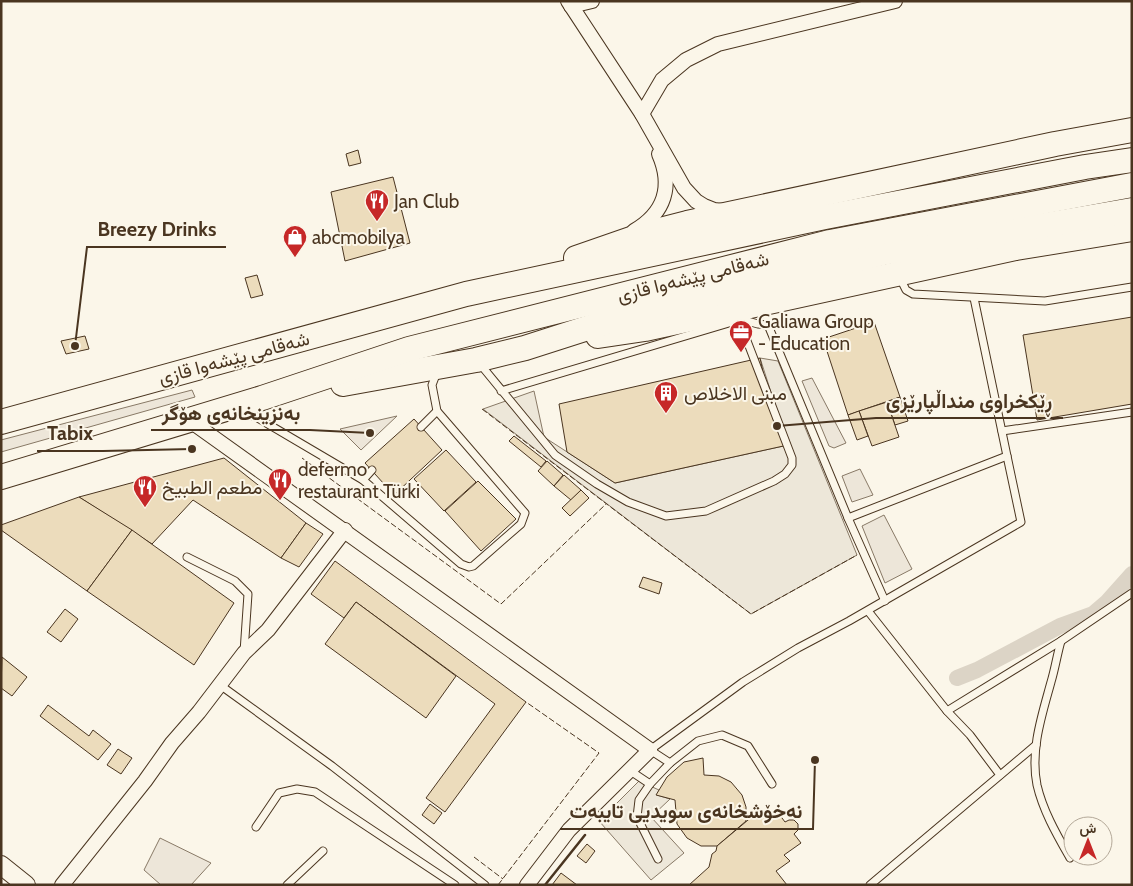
<svg xmlns="http://www.w3.org/2000/svg" width="1133" height="886" font-family="Cabin,Vazirmatn,sans-serif">
	<style>
		.green { fill: #ede6d9; stroke: #887966 }
		.parking { fill: #ede7d9; stroke: #887966 }
		.lines { fill: none; stroke-linecap: round; stroke-linejoin: round }
		.canal { stroke: #dcd4c6; stroke-width: 16 }
		.building { fill: #ecdcbc; stroke: #4a3520 }
		.service-casing { stroke: #4a3520; stroke-width: 9 }
		.minor-casing { stroke: #4a3520; stroke-width: 16 }
		.tertiary-casing { stroke: #4a3520; stroke-width: 20 }
		.trunk-casing { stroke: #4a3520; stroke-width: 26 }
		.service { stroke: #fbf6e9; stroke-width: 7 }
		.minor { stroke: #fbf6e9; stroke-width: 14 }
		.tertiary { stroke: #fbf6e9; stroke-width: 18 }
		.trunk { stroke: #fbf6e9; stroke-width: 24 }
		.fence { stroke: #4a3520; stroke-width: 1; stroke-dasharray: 6 2.5; stroke-linecap: butt }
		.wall { stroke: #4a3520; stroke-width: 2.5 }
		.labels { text-anchor: middle; dominant-baseline: central; stroke-width: 4; stroke-linejoin: round; paint-order: stroke }
		.poi-label { font-size: 19px; fill: #4a3520; stroke: #fbf6e9; text-anchor: start }
		.street-label { font-size: 19px; fill: #4a3520; stroke: #fbf6e9 }
		.leader { fill: none; stroke: #4a3520; stroke-width: 2 }
		.callout-dot { fill: #4a3520; stroke: #fbf6e9; stroke-width: 2 }
		.callout-label { font-size: 20px; text-anchor: middle; font-weight: bold; fill: #4a3520; stroke: #fbf6e9; stroke-width: 4; stroke-linejoin: round; paint-order: stroke }
	</style>
	<rect width="100%" height="100%" fill="#fbf6e9"/>
	<g class="green">
		<polygon points="812,378 846,443 834,448 829,446 802,381"/>
		<polygon points="192,390 195,397 1,452 1,440"/>
		<polygon points="397,416 361,450 340,429"/>
		<polygon points="860,469 873,495 852,502 842,476"/>
		<polygon points="884,515 912,569 885,583 862,526"/>
		<polygon points="160,838 211,863 191,885 161,885 144,870"/>
	</g>
	<g class="parking">
		<polygon points="760,358 778,361 857,555 751,614 483,409 534,391 544,437 615,483 788,445"/>
		<polygon points="639,781 659,790 657,795 670,799 651,817 684,853 651,880 599,821"/>
	</g>
	<g class="lines">
		<polyline class="canal" points="957,678 977,670 1060,626 1093,614 1107,602 1132,574"/>
	</g>
	<g class="building">
		<polygon points="358,150 361,163 349,166 346,154"/>
		<polygon points="393,177 410,243 345,261 331,192"/>
		<polygon points="257,275 263,295 251,298 245,278"/>
		<polygon points="1132,317 1132,404 1037,420 1023,335"/>
		<polygon points="874,322 900,397 848,415 823,339"/>
		<polygon points="85,336 89,349 66,354 61,341"/>
		<polygon points="760,358 775,427 783,425 788,445 615,483 567,452 559,404"/>
		<polygon points="900,397 908,421 895,425 887,402"/>
		<polygon points="887,402 899,437 872,446 859,411"/>
		<polygon points="859,411 868,436 857,440 848,415"/>
		<polygon points="414,419 442,450 394,495 365,463"/>
		<polygon points="514,436 546,461 541,467 509,441"/>
		<polygon points="446,450 476,482 444,511 414,479"/>
		<polygon points="224,458 306,523 281,558 193,500 152,544 79,497"/>
		<polygon points="547,461 563,475 554,486 538,471"/>
		<polygon points="564,475 581,490 571,500 554,486"/>
		<polygon points="478,481 516,519 481,551 445,511"/>
		<polygon points="581,490 589,498 570,516 562,508"/>
		<polygon points="79,497 132,530 87,591 1,530 1,525"/>
		<polygon points="306,523 323,534 299,567 281,558"/>
		<polygon points="132,530 234,603 194,665 87,591"/>
		<polygon points="335,561 526,702 445,812 426,798 495,704 356,602 344,618 311,594"/>
		<polygon points="643,577 662,583 659,594 639,587"/>
		<polygon points="356,602 456,676 426,718 325,644"/>
		<polygon points="65,609 78,619 61,642 47,632"/>
		<polygon points="2,657 27,677 12,696 1,688"/>
		<polygon points="48,705 89,736 93,730 111,744 98,760 40,716"/>
		<polygon points="118,749 132,758 121,774 107,765"/>
		<polygon points="703,758 704,775 719,776 731,782 742,795 746,807 746,821 717,846 701,846 687,838 677,824 675,800 656,795 667,777 684,762"/>
		<polygon points="430,804 442,813 434,824 422,815"/>
		<polygon points="763,814 769,822 779,814 785,822 789,820 794,820 798,824 798,830 794,834 801,843 784,855 790,861 776,871 787,885 689,885 709,867 712,854 716,851 717,846 754,815 758,818"/>
		<polygon points="587,844 595,851 586,863 577,856"/>
		<polygon points="561,873 577,885 552,885"/>
	</g>
	<g class="lines">
		<g class="service-casing">
			<g id="service">
				<polyline points="899,276 906,290 913,294 1045,301 1132,287"/>
				<polyline points="736,318 758,324 768,325 848,518 885,601"/>
				<polyline points="480,364 555,455 597,484 628,502 666,516 706,511 774,481 785,474 792,465 792,458 739,320 501,391"/>
				<polyline points="240,412 256,417 363,480 461,564 469,567 473,566 521,524 525,513 437,411 432,385 437,372"/>
				<polyline points="421,427 437,411"/>
				<polyline points="1002,431 1132,412"/>
				<polyline points="363,480 372,470"/>
				<polyline points="848,518 1007,456 974,298"/>
				<polyline points="187,557 235,581 248,594 244,652"/>
				<polyline points="868,611 947,711 970,735 1000,775"/>
				<path d="M1061,641c-4,14 -6,28 -10,41 -9,33 -21,68 -14,103 6,26 20,50 33,73"/>
				<polyline points="220,685 332,766 485,885"/>
				<polyline points="947,711 1061,641 1132,593"/>
				<polyline points="670,763 650,750 743,682 798,648 849,621 1021,522 1007,456"/>
				<polyline points="629,770 650,784"/>
				<polyline points="256,827 279,793 297,789 315,792 455,885"/>
				<polyline points="658,859 637,817 639,800 650,784 670,763 698,741 722,735 748,746 772,784"/>
				<polyline points="287,885 323,851"/>
				<polyline points="870,885 1036,745"/>
			</g>
		</g>
		<g class="minor-casing">
			<g id="minor">
				<polyline points="568,1 642,114 684,188 696,201 704,206 714,210 723,211"/>
				<polyline points="571,6 592,1"/>
				<polyline points="642,114 662,80 686,60 718,44 895,1"/>
				<path d="M634,231c31,-18 39,-45 25,-77"/>
				<polyline points="189,420 650,750 569,830 527,885"/>
				<polyline points="62,885 145,781 172,743 199,712 244,653 268,630 345,530"/>
			</g>
		</g>
		<g class="tertiary-casing">
			<polyline id="tertiary" points="1,865 26,885"/>
		</g>
		<g class="trunk-casing">
			<g id="trunk">
				<polyline points="576,258 648,233 687,223 1055,144 1132,130"/>
				<polyline points="598,336 645,329 1016,248 1132,229"/>
				<polyline points="343,384 476,360 525,348 628,315 883,253 1132,210"/>
				<polyline points="1,422 466,294 825,217 1085,167 1132,160"/>
				<polyline points="1,477 262,398 409,349 830,242 1132,185"/>
			</g>
		</g>
		<use href="#service" class="service"/>
		<use href="#minor" class="minor"/>
		<use href="#tertiary" class="tertiary"/>
		<use href="#trunk" class="trunk"/>
		<g class="fence">
			<polyline points="482,409 751,614 857,555"/>
			<polyline points="302,458 501,604 606,504"/>
			<polyline points="474,857 503,879"/>
			<polyline points="498,885 599,753 526,702"/>
		</g>
		<polyline class="wall" points="545,885 585,835"/>
	</g>
	<defs>
		<g id="restaurant-pin" transform="scale(1.25)"><path d="M0 17L-7.5 6A9.5 9.5 0 1 1 7.5 6Z" fill="#c62828" stroke="#fbf6e9"/><path d="M-5-6h1v4h1v-4h1v4h1v-4h1v5L-1.5 .5V6h-2V.5L-5-1ZM5-6V6H3V1.5H1.5Q1.5-4 5-6Z" fill="#fff"/></g>
		<g id="shop-pin" transform="scale(1.25)"><path d="M0 17L-7.5 6A9.5 9.5 0 1 1 7.5 6Z" fill="#c62828" stroke="#fbf6e9"/><path d="M-5-2.5h2.3a2.7 3.5 0 0 1 5.4 0H5L5.5 6h-11ZM-1.5-2.5h3a1.5 2.3 0 0 0-3 0Z" fill="#fff"/></g>
		<g id="office-pin" transform="scale(1.25)"><path d="M0 17L-7.5 6A9.5 9.5 0 1 1 7.5 6Z" fill="#c62828" stroke="#fbf6e9"/><path d="M-6-3h4V-5.5h4V-3h4V5H-6ZM-1-4.5V-3h2v-1.5ZM-6 0V1H6V0Z" fill="#fff"/></g>
		<g id="building-pin" transform="scale(1.25)"><path d="M0 17L-7.5 6A9.5 9.5 0 1 1 7.5 6Z" fill="#c62828" stroke="#fbf6e9"/><path d="M-4-6H4V6H1V3H-1V6H-4ZM-2.5-4.3h1.7v1.8h-1.7ZM.8-4.3h1.7v1.8H.8ZM-2.5-1h1.7V.8h-1.7ZM.8-1h1.7V.8H.8Z" fill="#fff"/></g>
	</defs>
	<g fill-rule="evenodd">
		<use href="#restaurant-pin" x="377" y="201"/>
		<use href="#shop-pin" x="295" y="237"/>
		<use href="#office-pin" x="741" y="332"/>
		<use href="#building-pin" x="666" y="393"/>
		<use href="#restaurant-pin" x="280" y="480"/>
		<use href="#restaurant-pin" x="145" y="487"/>
	</g>
	<g class="labels">
		<g class="poi-label">
			<text x="394" y="201">Jan Club</text>
			<text x="312" y="237">abcmobilya</text>
			<text x="758" y="321">Galiawa Group<tspan x="758" dy="22">- Education</tspan></text>
			<text x="684" y="393">مبنى الاخلاص</text>
			<text x="298" y="469">defermo<tspan x="298" dy="22">restaurant Türki</tspan></text>
			<text x="162" y="487">مطعم الطبيخ</text>
		</g>
		<g class="street-label">
			<text transform="translate(693 277) rotate(-14)">شەقامی پێشەوا قازی</text>
			<text transform="translate(234 358) rotate(-15)">شەقامی پێشەوا قازی</text>
		</g>
	</g>
	<path class="leader" d="M75 346L87 247H226M777 426L876 418H1063M370 433L310 430H151M192 449L103 451H37M815 760L813 829H560"/>
	<g class="callout-dot">
		<circle cx="75" cy="346" r="5"/>
		<circle cx="777" cy="426" r="5"/>
		<circle cx="370" cy="433" r="5"/>
		<circle cx="192" cy="449" r="5"/>
		<circle cx="815" cy="760" r="5"/>
	</g>
	<g class="callout-label">
		<text x="157" y="236">Breezy Drinks</text>
		<text x="969" y="408">ڕێکخراوی منداڵپارێزی</text>
		<text x="231" y="420">بەنزینخانەی هۆگر</text>
		<text x="70" y="440">Tabix</text>
		<text x="686" y="818">نەخۆشخانەی سویدیی تایبەت</text>
	</g>
	<rect width="1133" height="886" fill="none" stroke="#4a3520" stroke-width="5"/>
	<g transform="translate(1088 841)"><circle r="24" fill="#fbf6e9" stroke="#b4a999"/>
	<path d="M0-4L9 19L0 12L-9 19Z" fill="#c62828"/>
	<text y="-8" font-size="14" font-weight="bold" text-anchor="middle" fill="#4a3520">ش</text>
	</g>
</svg>
